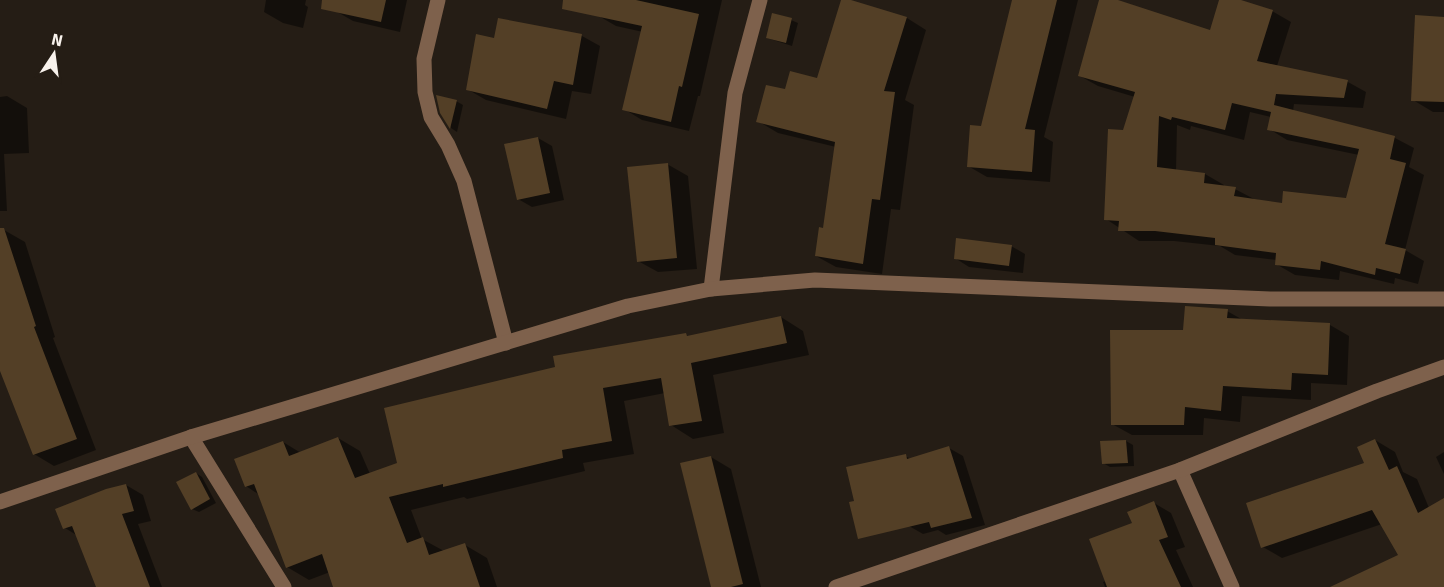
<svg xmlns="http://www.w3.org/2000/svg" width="1444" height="587" font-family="Signika,sans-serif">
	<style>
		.shadow { fill: #0007; fill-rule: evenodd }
		.building { fill: #533f26; fill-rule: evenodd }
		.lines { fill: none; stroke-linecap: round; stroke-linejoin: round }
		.minor { stroke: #7e614c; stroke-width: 15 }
		.tertiary { stroke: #7e614c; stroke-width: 15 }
	</style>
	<rect width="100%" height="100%" fill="#251d15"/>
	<g class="shadow">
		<polygon points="266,0 306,0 305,5 308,7 303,28 283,23 264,12"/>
		<polygon points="337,0 407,0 400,32 353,21 334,10"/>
		<polygon points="601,0 722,0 700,96 698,96 689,131 642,120 624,109 643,32 616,26 597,15"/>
		<polygon points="843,0 907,18 926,30 905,100 914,105 900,210 891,209 882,274 836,267 816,256 824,230 836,147 778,133 758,121 786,91 818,79"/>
		<polygon points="1013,0 1078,0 1044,137 1053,142 1050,182 987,177 968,166 982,128"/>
		<path d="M1101,0h10l100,32 10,-32h15l36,11 19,11 -14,44 71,16 18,10 -3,16 -69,-4 -1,7 102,27 19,10 -5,19 15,8 -19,75 19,11 -6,23 -23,-6 -1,6 -54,-13 -1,9 -44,-5 -19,-11 1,-4 -42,-5 -15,-9 -46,-5h-35l-33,-22 18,-88 11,-34 -37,-11 -18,-10zM1250,112l21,5 -2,12 18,11 72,15 -12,45 -64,5 -29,-6 -19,-10 -12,-2 1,-2 -19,-11 -29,-3 1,-46 13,5 1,-4 53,14z"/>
		<polygon points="1444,18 1444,112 1433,112 1413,100"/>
		<polygon points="499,20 582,36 600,46 591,94 572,91 566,119 486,100 467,89 496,40"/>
		<polygon points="791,20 798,23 792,46 767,38"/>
		<polygon points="7,96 27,108 29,153 4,154 7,211 0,211 0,97"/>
		<polygon points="456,101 463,105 457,132 451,128 442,113"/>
		<polygon points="538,138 552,146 564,200 532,207 518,199"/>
		<polygon points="667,164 688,176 697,269 658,272 638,261"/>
		<polygon points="4,230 25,242 55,337 53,338 96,450 54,466 34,454 0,367 0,232"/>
		<polygon points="1011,246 1025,254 1023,273 969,267 955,258"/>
		<polygon points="1227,311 1243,320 1330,325 1349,336 1347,385 1311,383 1311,400 1242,396 1240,422 1204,418 1203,435 1132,435 1112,424 1184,331"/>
		<polygon points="781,317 803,331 809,355 713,375 724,433 693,439 671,425 665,393 624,401 634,454 583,463 585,471 467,499 464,497 411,510 422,539 444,551 465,545 487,558 497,587 335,587 330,572 309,580 287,567 258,494 246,486 283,442 301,453 338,438 360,451 370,474 399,464 557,368 686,335 689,337"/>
		<polygon points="1375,440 1395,452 1403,472 1417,479 1429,508 1444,499 1444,587 1334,587 1401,556 1382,524 1282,558 1263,547 1366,464"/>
		<polygon points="1126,441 1133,445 1134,466 1110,467 1103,463"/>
		<polygon points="949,448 963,456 985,525 946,535 938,530 923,534 909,526 905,456 911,459"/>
		<polygon points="1444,452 1444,474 1436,457"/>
		<polygon points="711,457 731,469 761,587 713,587"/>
		<polygon points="196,473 202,477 216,503 199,512 192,509"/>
		<polygon points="126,485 143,495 151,521 138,524 162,587 97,587 78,536 65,528"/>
		<polygon points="1154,503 1171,513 1185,547 1176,550 1193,587 1105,587 1103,582 1106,581"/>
	</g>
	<g class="building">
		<polygon points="322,0 386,0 381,22 321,9"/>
		<polygon points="563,0 636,0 699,14 682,87 679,86 671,122 622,110 642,26 562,9"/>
		<polygon points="841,0 851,0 907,17 884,91 895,92 880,200 872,199 863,264 815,256 819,227 823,228 835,142 756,122 766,85 785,89 790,71 817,78"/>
		<polygon points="1012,0 1057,0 1025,129 1035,130 1032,172 967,167 970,125 981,126"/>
		<path d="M1099,0h19l92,30 9,-30h22l32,10 -16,51 91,19 -4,18 -68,-4 -2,11 121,31 -5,23 16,4 -21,81 21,5 -6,25 -24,-6 -1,7 -54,-14 -1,9 -45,-5 1,-12 -61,-8v-7l-60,-7h-37l1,-10 -15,-1 4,-91 15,1 12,-38 -57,-16zM1232,103l39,9 -4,18 92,19 -13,49 -63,-7 -1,12 -48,-7 2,-9 -32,-4 1,-10 -48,-6 2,-51 12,4 1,-3 53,13z"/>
		<polygon points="772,13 792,18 786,43 766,38"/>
		<polygon points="1415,15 1444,17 1444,102 1411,101"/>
		<polygon points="498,18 582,34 573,85 554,81 547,109 466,90 476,34 494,38"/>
		<polygon points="436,95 457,100 450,129 440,113"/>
		<polygon points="538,137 550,193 517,200 504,144"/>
		<polygon points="668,163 677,258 637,262 627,167"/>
		<polygon points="0,228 4,228 36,326 34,327 77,439 33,455 0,371"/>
		<polygon points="956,238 1012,245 1009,266 954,259"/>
		<polygon points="1185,306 1228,309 1227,318 1330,323 1328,375 1292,373 1291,390 1223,386 1221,411 1185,407 1184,425 1111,425 1110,330 1183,330"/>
		<polygon points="781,316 787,343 691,363 702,421 669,426 661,378 603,388 612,441 562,450 563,458 443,487 443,484 389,497 407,543 423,537 429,555 465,543 480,587 333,587 322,554 286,568 254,484 245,487 234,459 283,441 289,456 338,437 355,478 397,463 384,408 555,367 553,356 686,333 687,336"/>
		<polygon points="1375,439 1389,470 1397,466 1418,513 1444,498 1444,587 1330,587 1398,555 1372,510 1261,548 1246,503 1364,463 1357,447"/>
		<polygon points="1126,440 1128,463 1102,464 1100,441"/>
		<polygon points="949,446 972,518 931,528 929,522 858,539 849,502 854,501 846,467 906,454 907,459"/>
		<polygon points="711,456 743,584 731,587 711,587 680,463"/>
		<polygon points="196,472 210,499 191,510 176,482"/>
		<polygon points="126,484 134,511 122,514 150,587 96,587 72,526 63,529 55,509 106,489"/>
		<polygon points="1154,501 1168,537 1159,540 1181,587 1107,587 1089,539 1132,523 1127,512"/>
	</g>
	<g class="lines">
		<g class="minor">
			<polyline points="438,0 424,59 425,92 431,117 448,145 464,181 506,343"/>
			<polyline points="711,289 735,93 760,0"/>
			<polyline points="191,437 284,587"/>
			<polyline points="1180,470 1232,587"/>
			<polyline points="836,587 1180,470 1377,391 1444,367"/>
		</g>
		<polyline class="tertiary" points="0,502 191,437 628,306 711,289 815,280 1270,299 1444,299"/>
	</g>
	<g transform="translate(54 54) rotate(13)" stroke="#251d15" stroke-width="4.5" paint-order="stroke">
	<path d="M0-4.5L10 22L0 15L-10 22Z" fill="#f8f2ec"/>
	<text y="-9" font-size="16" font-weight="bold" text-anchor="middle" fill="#f8f2ec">N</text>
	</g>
</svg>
